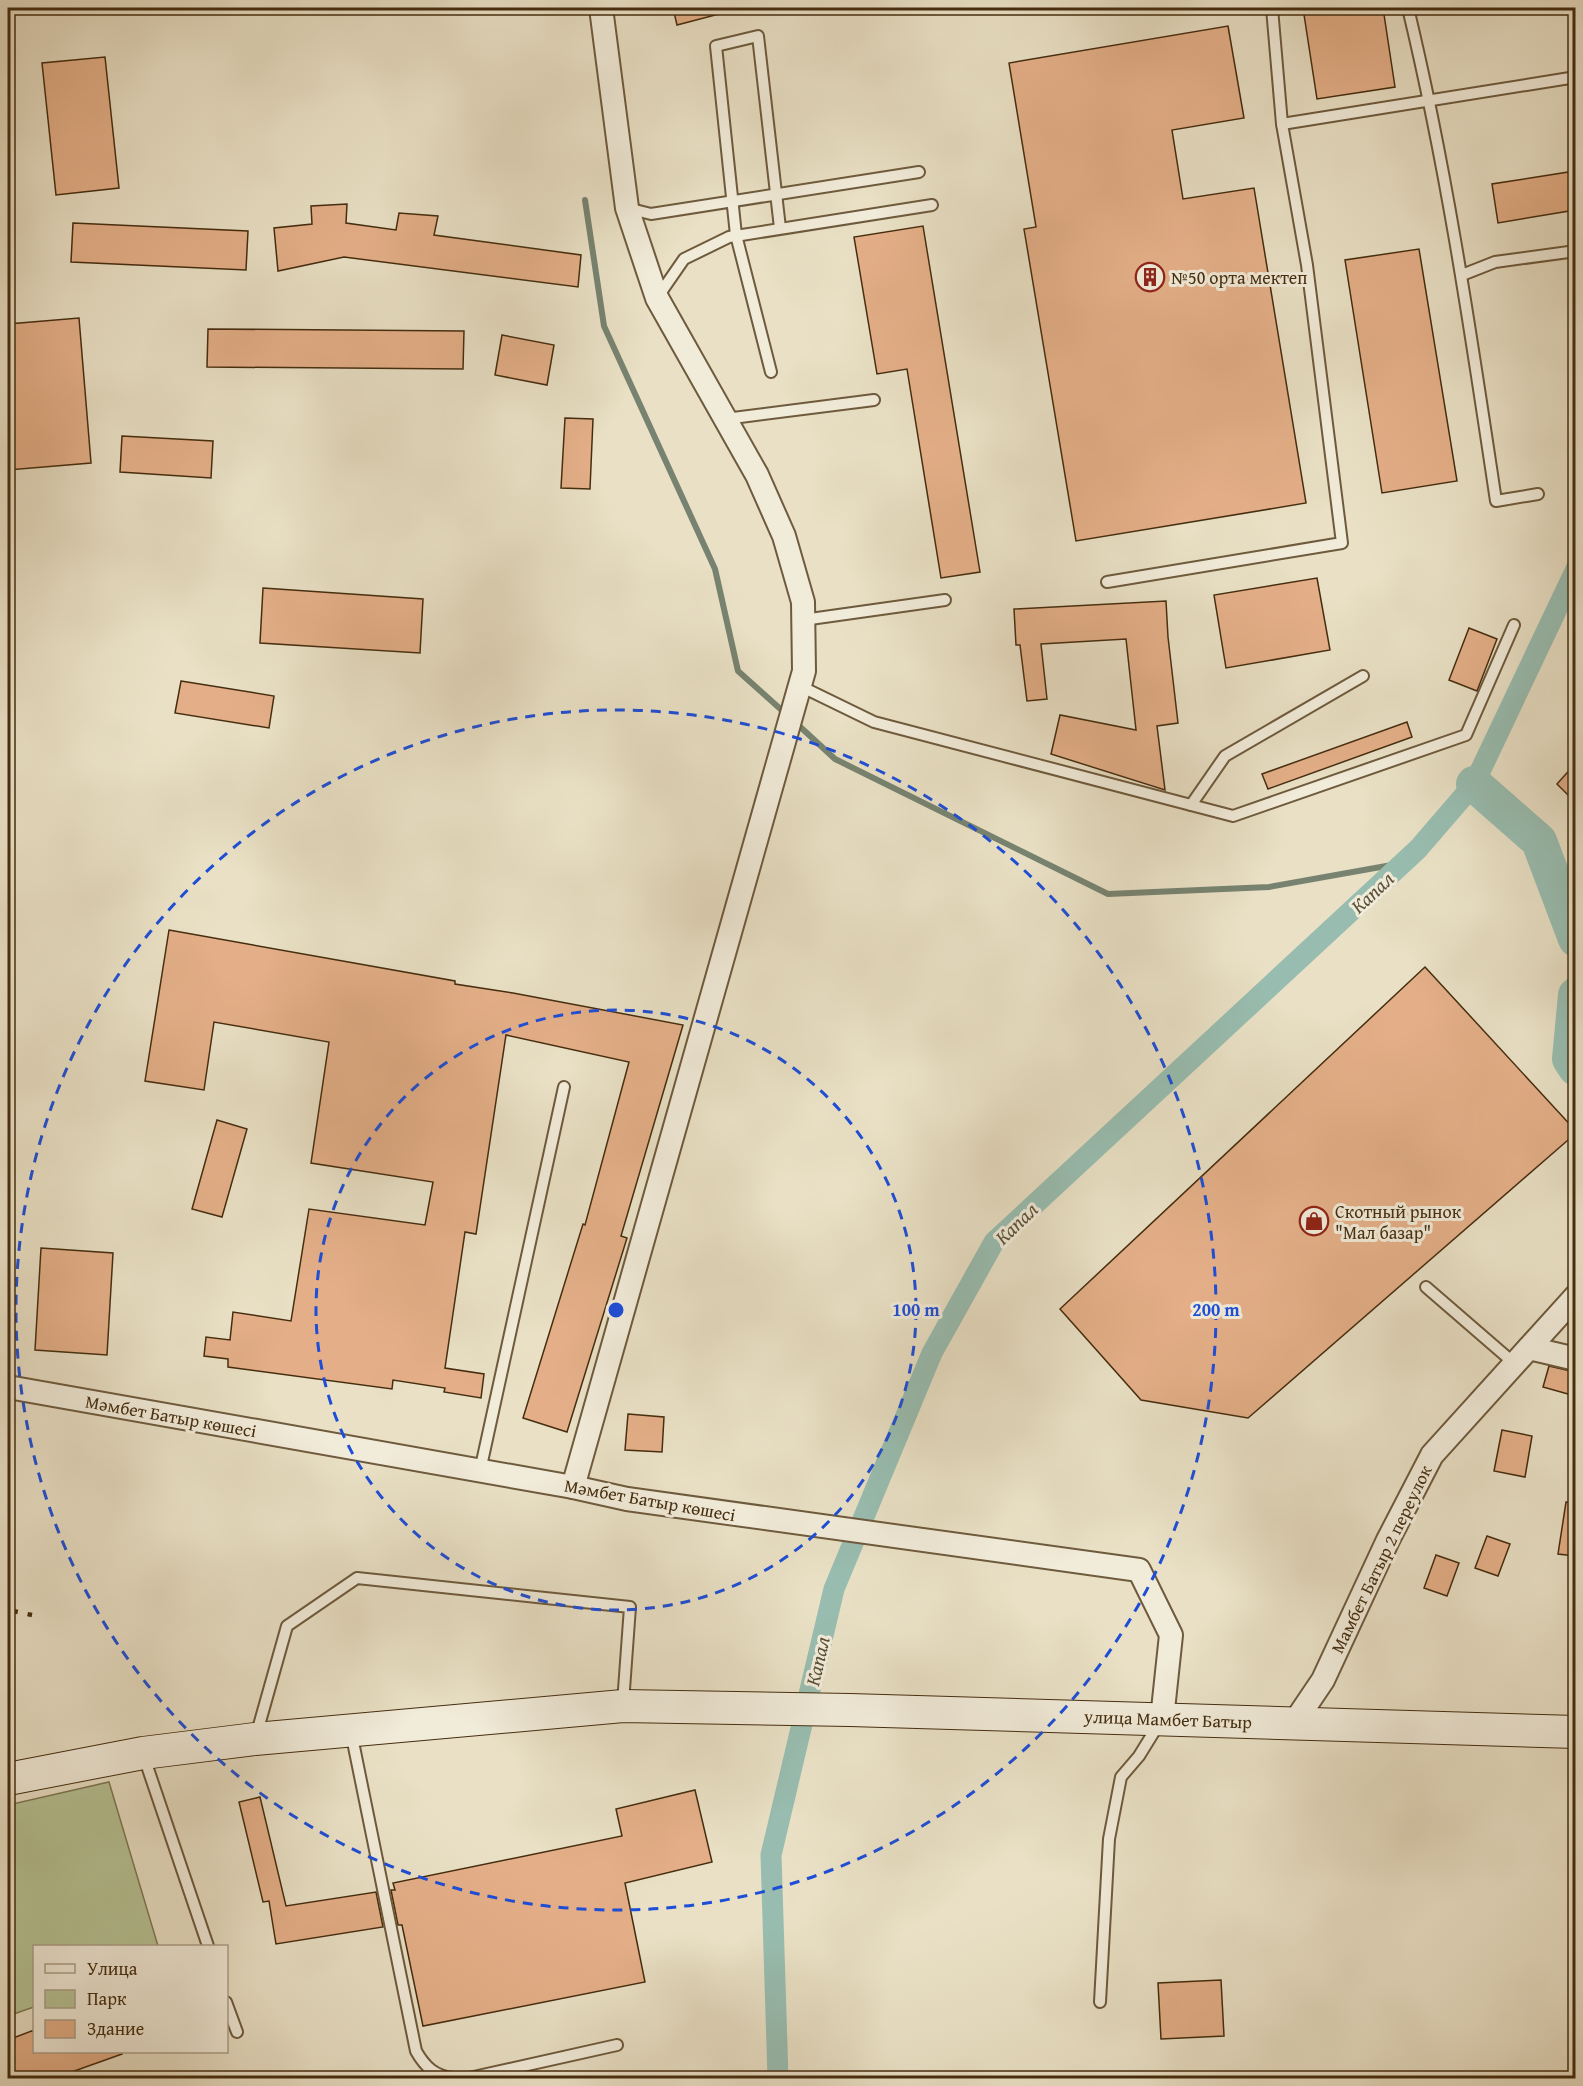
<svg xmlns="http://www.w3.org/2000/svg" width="1583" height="2086" font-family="'Gentium Book Plus',serif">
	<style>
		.green { fill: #b6c295; stroke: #7e7852; stroke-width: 1.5 }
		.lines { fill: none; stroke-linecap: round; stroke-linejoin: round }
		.stream { stroke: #778370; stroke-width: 6 }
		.canal { stroke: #98bdb0; stroke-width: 21 }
		.river { stroke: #98bdb0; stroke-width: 36 }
		.building { fill: #e4af88; stroke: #452d0f; stroke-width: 1.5 }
		.lane-casing { stroke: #6e5a3c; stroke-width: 14 }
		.street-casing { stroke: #6e5a3c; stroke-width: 26 }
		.secondary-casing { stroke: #452d0f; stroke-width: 34 }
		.lane { stroke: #f1ebd9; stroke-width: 10 }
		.street { stroke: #f1ebd9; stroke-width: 22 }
		.secondary { stroke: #f1ebd9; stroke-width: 32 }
		.rail { stroke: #452d0f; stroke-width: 4.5; stroke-dasharray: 10 10; stroke-linecap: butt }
		.ring { fill: none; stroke: #1d4ed8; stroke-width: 3; stroke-dasharray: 10 8 }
		.labels { text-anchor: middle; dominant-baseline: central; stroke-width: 6; stroke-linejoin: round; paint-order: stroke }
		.poi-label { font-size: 18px; fill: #452d0f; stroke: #f1ebd9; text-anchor: start }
		.street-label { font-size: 18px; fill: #452d0f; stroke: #f1ebd9 }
		.water-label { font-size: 20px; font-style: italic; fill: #5a5137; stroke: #f1ebd9 }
		.centre { fill: #1d4ed8; stroke: #f1ebd9; stroke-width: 3 }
		.ring-label { font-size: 18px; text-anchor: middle; font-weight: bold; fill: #1d4ed8; stroke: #f1ebd9; stroke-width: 6; stroke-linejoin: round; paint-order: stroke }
	</style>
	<rect width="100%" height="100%" fill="#e9e0c5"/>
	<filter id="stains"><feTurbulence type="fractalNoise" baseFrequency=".00333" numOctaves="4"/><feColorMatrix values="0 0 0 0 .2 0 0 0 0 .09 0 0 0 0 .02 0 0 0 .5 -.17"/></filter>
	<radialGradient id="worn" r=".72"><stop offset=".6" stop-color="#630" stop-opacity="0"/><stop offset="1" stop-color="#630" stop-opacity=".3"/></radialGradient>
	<polygon class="green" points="109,1782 158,1946 34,1946 34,2007 8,2016 8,1805"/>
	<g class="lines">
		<g class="stream">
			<polyline points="585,200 604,326 715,569 738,671 786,714"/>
			<polyline points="796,723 835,759 1108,894 1269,887 1403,863"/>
		</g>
		<polyline class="canal" points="778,2078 771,1855 834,1589 932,1353 994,1242 1418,849 1474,784 1576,569"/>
		<g class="river">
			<polyline points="1474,784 1539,841 1576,939"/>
			<polyline points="1576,995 1570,1059 1576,1068"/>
		</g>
	</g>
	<g class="building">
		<polygon points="673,8 722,8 723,13 677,25"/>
		<polygon points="1303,8 1383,8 1395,87 1317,99"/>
		<polygon points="1228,26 1244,118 1172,130 1183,199 1254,188 1306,503 1076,541 1024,229 1036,227 1009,63"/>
		<polygon points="105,57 119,188 56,195 42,63"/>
		<polygon points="1575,171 1575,210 1498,223 1492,184"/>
		<polygon points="347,204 346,223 396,230 399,213 438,216 434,235 581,255 578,287 344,257 278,271 274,228 312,224 311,206"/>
		<polygon points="73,223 248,231 246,270 71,262"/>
		<polygon points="923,226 980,572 941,578 907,369 877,374 854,237"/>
		<polygon points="1419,249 1457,481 1382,493 1345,260"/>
		<polygon points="79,318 91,463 8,470 8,324"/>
		<polygon points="208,329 464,331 463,369 207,367"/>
		<polygon points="502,335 554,345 547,385 495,375"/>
		<polygon points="565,418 593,419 590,489 561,488"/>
		<polygon points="122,436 213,441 211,478 120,472"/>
		<polygon points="1317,578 1330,650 1226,668 1214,595"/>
		<polygon points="263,588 423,599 420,653 260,643"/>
		<polygon points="1166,601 1168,637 1178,723 1157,726 1165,790 1051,754 1060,715 1136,730 1126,639 1041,644 1047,699 1027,701 1020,645 1016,645 1014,609"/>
		<polygon points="1469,628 1497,639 1477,691 1449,680"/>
		<polygon points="181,681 274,696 269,728 175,713"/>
		<polygon points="1407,722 1412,737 1268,789 1262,774"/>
		<polygon points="1575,764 1575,802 1557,784"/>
		<polygon points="169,930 455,981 455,984 513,993 683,1025 621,1236 627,1238 567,1432 523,1418 583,1224 585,1225 629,1062 506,1035 476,1234 465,1232 445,1368 484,1374 481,1398 444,1392 445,1388 393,1380 392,1389 228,1367 228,1359 204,1356 206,1337 230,1340 233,1312 291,1321 309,1209 425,1225 433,1182 311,1163 329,1042 214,1022 204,1090 145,1081"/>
		<polygon points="1425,967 1575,1130 1575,1134 1248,1418 1141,1400 1060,1309"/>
		<polygon points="217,1120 247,1129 222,1217 192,1209"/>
		<polygon points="41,1248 113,1253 107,1355 35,1350"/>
		<polygon points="1549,1366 1575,1372 1575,1396 1543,1387"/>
		<polygon points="628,1414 664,1417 662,1452 625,1450"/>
		<polygon points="1502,1430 1532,1436 1525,1477 1494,1471"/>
		<polygon points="1566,1502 1575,1503 1575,1556 1558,1554"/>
		<polygon points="1487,1536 1510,1544 1498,1576 1475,1568"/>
		<polygon points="1436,1555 1459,1563 1447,1596 1424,1588"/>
		<polygon points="695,1790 712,1862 625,1883 645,1982 423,2026 402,1925 398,1925 391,1890 395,1890 393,1883 622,1836 616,1809"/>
		<polygon points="260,1797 286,1906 376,1892 383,1927 276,1944 269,1901 263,1902 239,1802"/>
		<polygon points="1221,1980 1224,2036 1161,2039 1158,1983"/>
		<polygon points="34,2030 34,2052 121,2052 122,2054 52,2079 8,2079 8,2040"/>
	</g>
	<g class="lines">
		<g class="lane-casing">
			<g id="lane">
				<polyline points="1272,8 1282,124"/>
				<path d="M1408,8c39,162 63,327 88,493l42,-7"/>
				<polyline points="627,208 651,214 919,172"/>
				<polyline points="1462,275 1495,262 1576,251"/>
				<polyline points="657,298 684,259 729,237 932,205"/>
				<polyline points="771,372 736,235 716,46 758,36 780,228"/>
				<polyline points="725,419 874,400"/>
				<polyline points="1107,582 1342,543 1307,265 1282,124 1576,77"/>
				<polyline points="803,620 945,600"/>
				<polyline points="800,686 874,722 1233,816 1466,735 1514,625"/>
				<polyline points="1191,805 1225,756 1363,676"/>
				<polyline points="8,1282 8,1295"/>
				<polyline points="1426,1287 1515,1364"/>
				<polyline points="480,1471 564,1087"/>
				<path d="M351,1732l65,319c9,16 19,25 37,27"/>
				<polyline points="256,1736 287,1626 357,1578 630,1607 623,1703"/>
				<polyline points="144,1757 208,1946"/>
				<polyline points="226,2002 237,2032"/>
				<polyline points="1100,2002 1109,1839 1121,1777 1139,1756 1160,1722"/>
				<polyline points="469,2078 617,2045"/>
			</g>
		</g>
		<g class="street-casing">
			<g id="street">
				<polyline points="1529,1348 1576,1359"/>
				<polyline points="8,1387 573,1487 627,1499 1139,1570 1171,1635 1162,1719"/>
				<polyline points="573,1487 804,671 803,602 784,536 757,475 657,298 627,208 601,8"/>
				<polyline points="1294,1723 1323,1680 1388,1540 1432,1455 1576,1296"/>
			</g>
		</g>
		<g class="secondary-casing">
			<polyline id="secondary" points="8,1779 143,1753 255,1739 623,1706 850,1710 1576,1732"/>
		</g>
		<use href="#lane" class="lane"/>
		<use href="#street" class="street"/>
		<use href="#secondary" class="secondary"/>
		<polyline class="rail" points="8,1610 32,1615"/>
	</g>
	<g class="ring">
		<circle cx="616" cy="1310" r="300"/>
		<circle cx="616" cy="1310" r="600"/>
	</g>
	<defs>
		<g id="building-ring" transform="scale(1.5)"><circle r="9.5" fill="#f1ebd9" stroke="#8f2418" stroke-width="1.5"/><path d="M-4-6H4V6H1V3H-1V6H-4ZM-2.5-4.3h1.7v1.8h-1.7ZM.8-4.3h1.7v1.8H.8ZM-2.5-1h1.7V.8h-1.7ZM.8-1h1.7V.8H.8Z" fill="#8f2418"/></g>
		<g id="shop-ring" transform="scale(1.5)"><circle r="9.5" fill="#f1ebd9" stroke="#8f2418" stroke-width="1.5"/><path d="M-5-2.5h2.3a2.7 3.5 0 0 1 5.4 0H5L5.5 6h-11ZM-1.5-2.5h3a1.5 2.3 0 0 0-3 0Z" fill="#8f2418"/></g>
	</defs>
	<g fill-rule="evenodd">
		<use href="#building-ring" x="1150" y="277"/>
		<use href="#shop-ring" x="1314" y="1221"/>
	</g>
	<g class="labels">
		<g class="poi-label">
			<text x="1171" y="277">№50 орта мектеп</text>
			<text x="1335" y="1211">Скотный рынок<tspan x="1335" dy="21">"Мал базар"</tspan></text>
		</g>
		<g class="street-label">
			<text transform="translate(171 1416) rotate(10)">Мәмбет Батыр көшесі</text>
			<text transform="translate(650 1500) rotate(10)">Мәмбет Батыр көшесі</text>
			<text transform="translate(1381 1559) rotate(-64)">Мамбет Батыр 2 переулок</text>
			<text transform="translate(1168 1719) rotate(2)">улица Мамбет Батыр</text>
		</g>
		<g class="water-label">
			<text transform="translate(1372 892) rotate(-43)">Капал</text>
			<text transform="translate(1016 1223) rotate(-44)">Капал</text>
			<text transform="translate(817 1661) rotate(-77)">Капал</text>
		</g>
	</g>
	<circle cx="616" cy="1310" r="9" class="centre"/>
	<g class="ring-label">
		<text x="916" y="1316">100 m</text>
		<text x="1216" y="1316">200 m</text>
	</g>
	<rect width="1583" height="2086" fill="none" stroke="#e9e0c5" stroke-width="30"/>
	<rect x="9" y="9" width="1565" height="2068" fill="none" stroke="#452d0f" stroke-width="3"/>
	<rect x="15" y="15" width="1553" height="2056" fill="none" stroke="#452d0f" stroke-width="1.5"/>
	<rect x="33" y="1945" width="195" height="108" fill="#f1ebd9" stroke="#ac9f88" stroke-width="1.5"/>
	<rect x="45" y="1964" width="30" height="9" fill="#f1ebd9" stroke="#ac9f88" stroke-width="1.5"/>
	<text x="87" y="1975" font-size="18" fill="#452d0f">Улица</text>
	<rect x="45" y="1990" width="30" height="18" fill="#b6c295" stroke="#ac9f88" stroke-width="1.5"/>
	<text x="87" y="2005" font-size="18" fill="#452d0f">Парк</text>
	<rect x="45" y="2020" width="30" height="18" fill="#e4af88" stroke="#ac9f88" stroke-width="1.5"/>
	<text x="87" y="2035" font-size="18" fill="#452d0f">Здание</text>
	<rect width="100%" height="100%" filter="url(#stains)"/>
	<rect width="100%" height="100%" fill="url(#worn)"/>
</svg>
